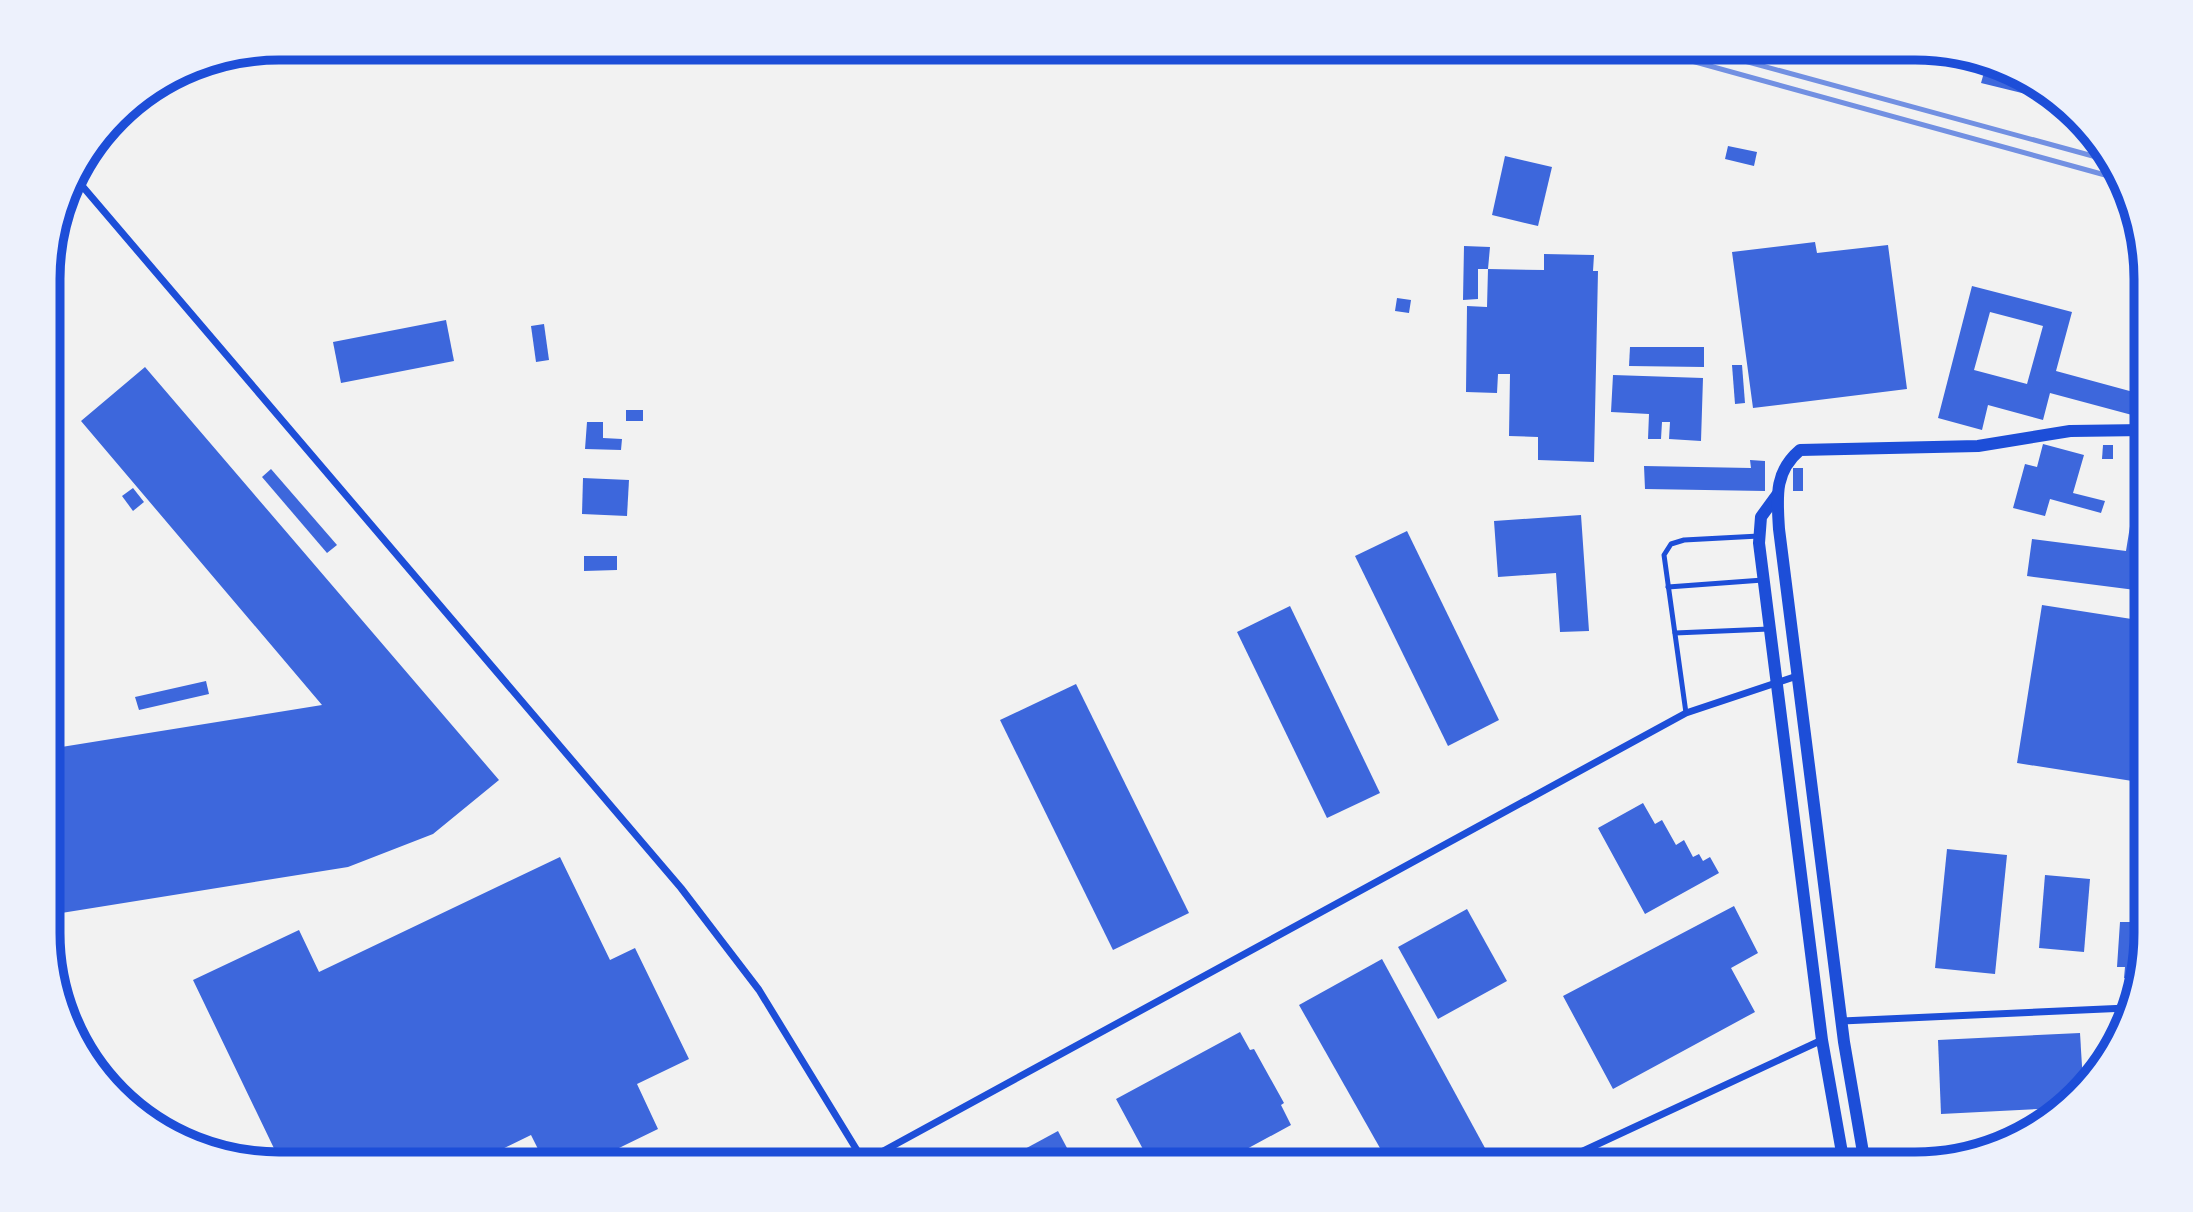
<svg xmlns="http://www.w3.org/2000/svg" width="2193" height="1212" font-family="'Open Sans',sans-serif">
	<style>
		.building { fill: #3d67dc; fill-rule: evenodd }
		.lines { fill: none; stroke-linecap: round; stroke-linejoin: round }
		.path { stroke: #1d4ed8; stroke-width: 3.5 }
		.service { stroke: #1d4ed8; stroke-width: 5 }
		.minor { stroke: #1d4ed8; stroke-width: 7 }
		.tertiary { stroke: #1d4ed8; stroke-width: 12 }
		.rail { stroke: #7290e2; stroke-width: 5 }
		.rim { fill: none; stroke: #1d4ed8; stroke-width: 9 }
	</style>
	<rect width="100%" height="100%" fill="#f2f2f2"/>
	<g class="building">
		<polygon points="1985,69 2029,80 2026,94 1981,83"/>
		<polygon points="1728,146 1757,152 1754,166 1725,159"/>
		<polygon points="1505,156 1552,167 1538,226 1492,215"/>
		<polygon points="1815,242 1817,253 1888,245 1907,389 1753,408 1732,252"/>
		<polygon points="1464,246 1490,247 1488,269 1478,269 1478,299 1463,300"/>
		<polygon points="1544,254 1594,255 1593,271 1598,271 1594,462 1538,460 1538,437 1509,436 1510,374 1498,374 1497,393 1466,392 1467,306 1487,307 1488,269 1544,270"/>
		<path d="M1972,286l100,26 -16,59 81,22 -5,22 -82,-22 -7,27 -55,-15 -6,25 -44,-12zM1990,312l53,14 -16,58 -53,-14z"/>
		<polygon points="1397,298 1411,300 1409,313 1395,311"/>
		<polygon points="2142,303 2145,304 2145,331 2135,328"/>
		<polygon points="446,320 454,361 341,383 333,342"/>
		<polygon points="544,324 549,360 536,362 531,326"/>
		<polygon points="1630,347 1704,347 1704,367 1629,366"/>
		<polygon points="1732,365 1742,365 1745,403 1735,404"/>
		<polygon points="145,367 499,780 433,834 348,867 49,915 49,749 322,705 81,421"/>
		<polygon points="1613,375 1703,378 1701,441 1669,439 1670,422 1662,422 1661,439 1648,439 1649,414 1611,412"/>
		<rect x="626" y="410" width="17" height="11"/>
		<polygon points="587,422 603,422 603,438 622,439 621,450 585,449"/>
		<polygon points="2043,444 2084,455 2073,493 2105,501 2101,513 2050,499 2045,516 2013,508 2025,464 2037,467"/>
		<polygon points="2103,445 2113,445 2113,459 2102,459"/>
		<polygon points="1750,460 1765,461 1765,491 1645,489 1644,466 1751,468"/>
		<rect x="1793" y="468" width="10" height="23"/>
		<polygon points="271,469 337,545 327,553 262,477"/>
		<polygon points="2138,477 2145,479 2143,591 2027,576 2032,539 2126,551"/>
		<polygon points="583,478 629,480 627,516 582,514"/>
		<polygon points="133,488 144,502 133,511 122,496"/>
		<polygon points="1581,515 1589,631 1560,632 1556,573 1498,577 1494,521"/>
		<polygon points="1407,531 1499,720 1448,746 1355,556"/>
		<polygon points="584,556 617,556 617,570 584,571"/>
		<polygon points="2042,605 2138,620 2132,662 2145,664 2145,783 2017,763"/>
		<polygon points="1290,606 1380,793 1327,818 1237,632"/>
		<polygon points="206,681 209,694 139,710 135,697"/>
		<polygon points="1076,684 1189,913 1113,950 1000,720"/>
		<polygon points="1643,803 1655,824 1662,820 1676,845 1684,840 1693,857 1699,854 1703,861 1710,857 1719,873 1645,914 1598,828"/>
		<polygon points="1947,849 2007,855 1995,974 1935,968"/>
		<polygon points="560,857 610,960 635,948 689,1059 637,1084 658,1129 584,1165 546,1165 531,1135 469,1165 282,1165 193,980 299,930 319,972"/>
		<polygon points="2045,875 2090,879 2084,952 2039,948"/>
		<polygon points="2132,902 2145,903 2145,949 2136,978 2124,978 2125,967 2117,967 2120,922 2131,922"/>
		<polygon points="1734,906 1758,953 1731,968 1755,1012 1613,1089 1563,996"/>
		<polygon points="1467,909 1507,981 1438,1019 1398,947"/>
		<polygon points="1382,959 1485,1148 1447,1164 1389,1164 1299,1005"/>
		<polygon points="1240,1032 1250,1050 1254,1049 1284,1103 1281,1105 1291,1125 1219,1164 1151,1164 1116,1099"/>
		<polygon points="2080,1033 2083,1083 2059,1108 1941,1114 1938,1040"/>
		<polygon points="1058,1131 1076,1165 995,1165"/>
	</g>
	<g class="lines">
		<polyline class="path" points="1869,47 1911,60 1941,54"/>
		<g class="service">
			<polyline points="1668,587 1763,580"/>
			<polyline points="1675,633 1769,629"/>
			<polyline points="1686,713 1664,555 1671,544 1684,540 1759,536"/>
		</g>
		<g class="minor">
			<polyline points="72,174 681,888 759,990 866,1165"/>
			<polyline points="1842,1021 2127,1008"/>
			<polyline points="865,1161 1686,713 1797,676"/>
			<polyline points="1555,1164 1822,1040"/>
		</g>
		<g class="tertiary">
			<polyline points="1777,495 1761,517 1759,543 1822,1040 1844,1164"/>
			<path d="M1865,1164l-21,-122 -65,-513c-2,-32 -5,-57 21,-79l178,-4 92,-15 75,-1"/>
		</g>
		<g class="rail">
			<polyline points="1641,47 2116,178"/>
			<polyline points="1693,47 2111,161"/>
		</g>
	</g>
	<path d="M0 0H2193V1212H0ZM279 60H1915A219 219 0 0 1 2134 279V933A219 219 0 0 1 1915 1152H279A219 219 0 0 1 60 933V279A219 219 0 0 1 279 60Z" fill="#edf1fc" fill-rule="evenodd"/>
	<path class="rim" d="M279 60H1915A219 219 0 0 1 2134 279V933A219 219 0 0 1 1915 1152H279A219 219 0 0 1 60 933V279A219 219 0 0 1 279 60Z"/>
</svg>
